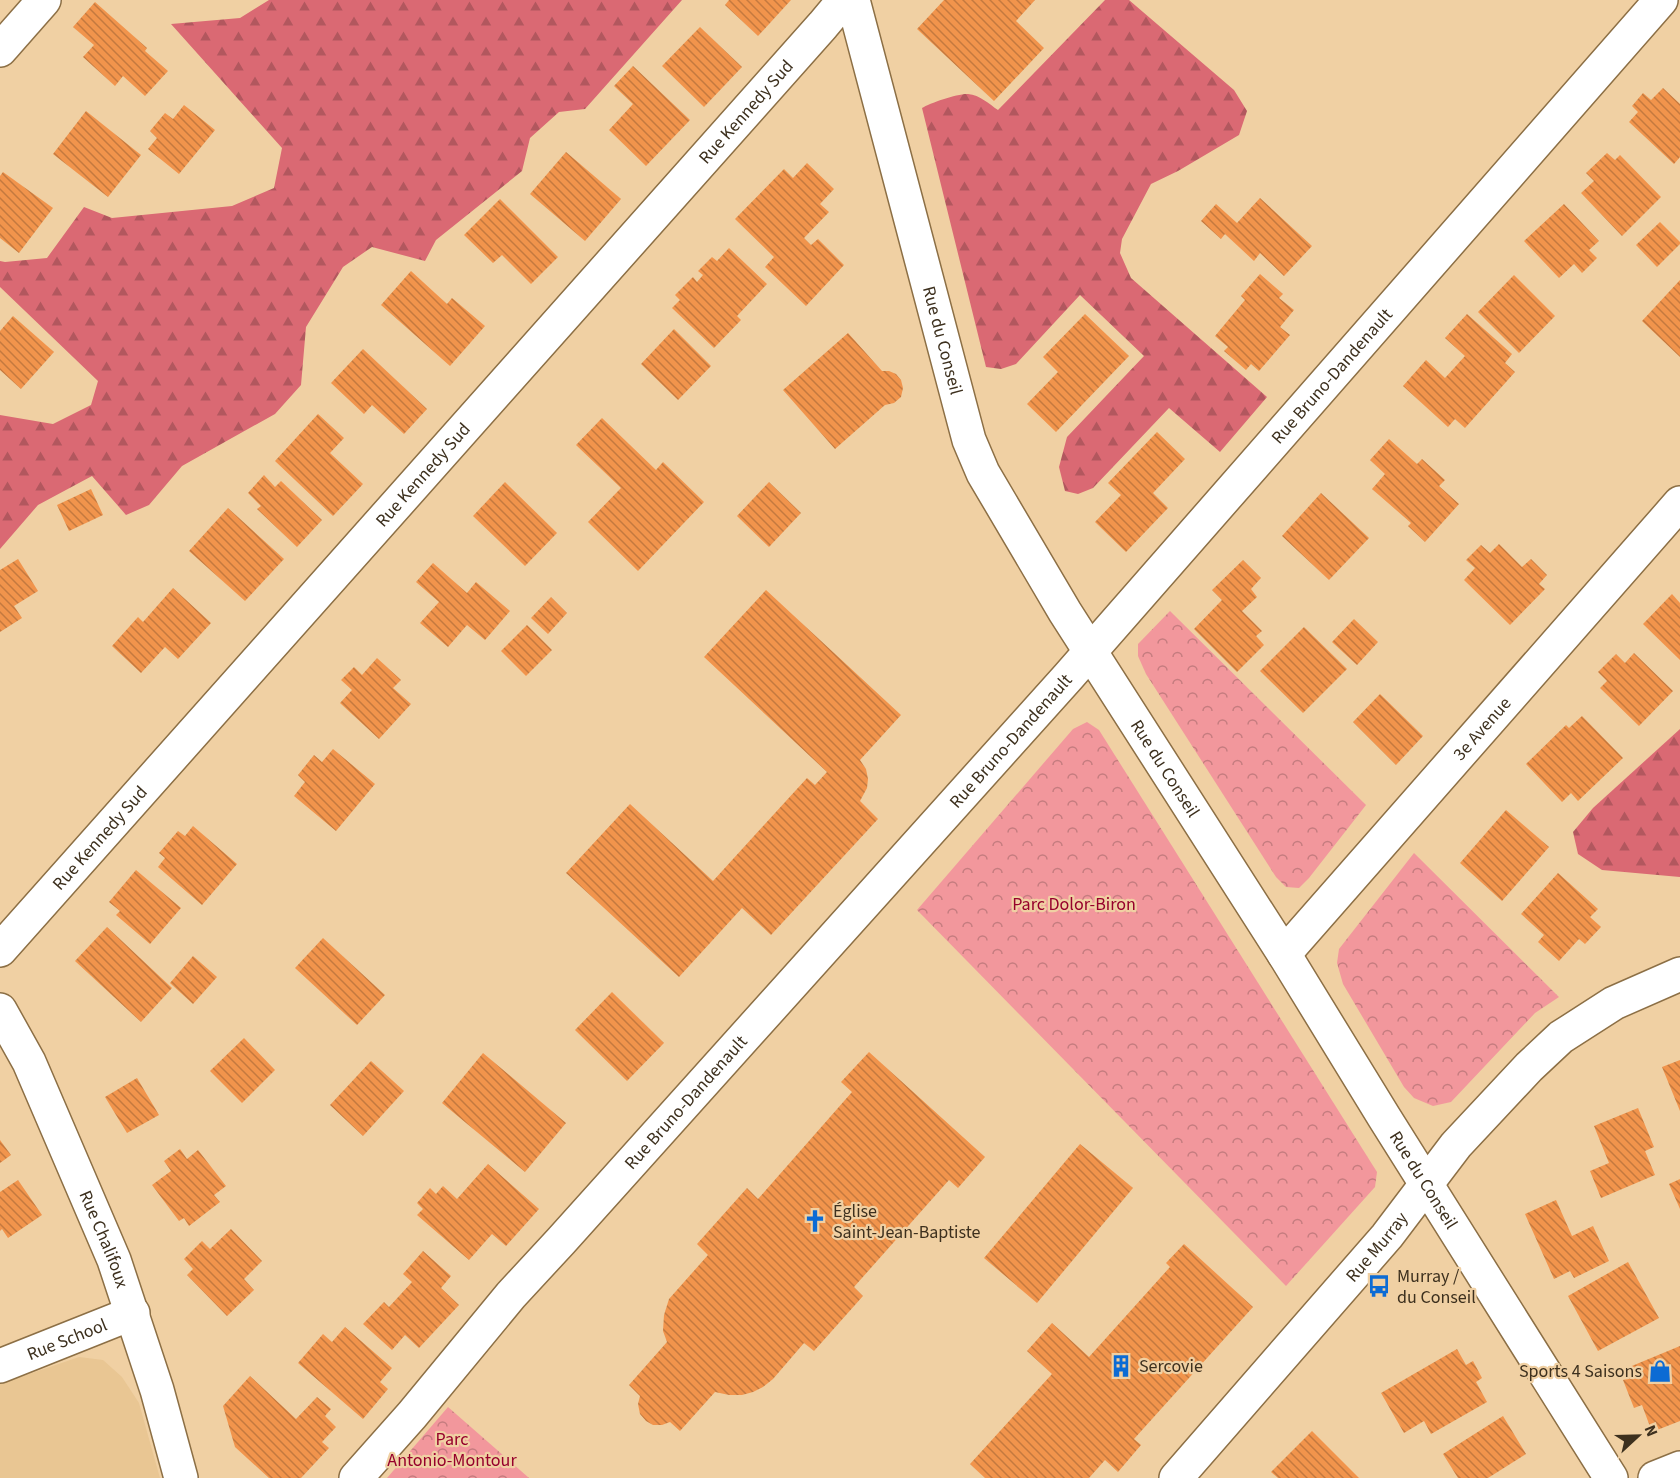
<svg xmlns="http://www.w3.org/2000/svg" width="1680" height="1478" font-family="'Source Sans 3',sans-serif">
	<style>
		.built { fill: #e9c693 }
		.forest { fill: url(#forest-firs) }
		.park { fill: url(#park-crowns) }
		.building { fill: url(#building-back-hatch) }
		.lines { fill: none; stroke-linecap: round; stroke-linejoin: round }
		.minor-casing { stroke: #8c6f45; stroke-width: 36 }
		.minor { stroke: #fff; stroke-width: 33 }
		.labels { text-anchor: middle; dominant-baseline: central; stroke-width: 4.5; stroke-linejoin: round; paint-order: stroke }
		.street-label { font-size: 18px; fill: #3d301e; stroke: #f0d0a3 }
		.park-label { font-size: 18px; fill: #96002c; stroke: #f0d0a3 }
		.poi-label { font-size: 18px; fill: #3d301e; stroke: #f0d0a3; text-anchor: start }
	</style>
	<defs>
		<pattern id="forest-firs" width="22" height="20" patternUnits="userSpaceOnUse" patternTransform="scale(1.5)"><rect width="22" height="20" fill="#da6973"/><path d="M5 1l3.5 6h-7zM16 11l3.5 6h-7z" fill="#b2575e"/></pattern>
		<pattern id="park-crowns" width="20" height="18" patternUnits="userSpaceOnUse" patternTransform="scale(1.5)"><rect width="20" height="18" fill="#f2979c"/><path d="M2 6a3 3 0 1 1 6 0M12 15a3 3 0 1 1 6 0" fill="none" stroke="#c57c7f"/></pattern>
		<pattern id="building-back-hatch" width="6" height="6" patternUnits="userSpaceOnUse" patternTransform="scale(1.5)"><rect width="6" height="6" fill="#f1944c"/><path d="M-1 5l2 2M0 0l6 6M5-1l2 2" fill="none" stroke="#c4793f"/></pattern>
	</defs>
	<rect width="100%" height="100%" fill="#f0d0a3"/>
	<polygon class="built" points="79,1357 103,1360 122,1377 139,1403 160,1478 0,1478 0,1384"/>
	<g class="forest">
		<polygon points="269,0 682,0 585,109 559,112 530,138 522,171 436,240 425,261 372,247 343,267 306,327 301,385 275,414 182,466 149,505 126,515 92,476 38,505 0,549 0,415 53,424 91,405 98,381 0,287 0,261 5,262 47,258 84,207 112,218 232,206 274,188 282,148 171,24 240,18"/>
		<path d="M1105,0h24l105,90 13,21 -8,24 -61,36 -27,13 -29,55 -2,14 11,25 136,119 -47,55 -51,-44 -76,80 -15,6 -13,-3 -6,-24 8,-30 77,-81 -64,-61 -64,69 -15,5 -15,-2 -64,-259c8,-5 37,-15 46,-14 12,1 21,10 30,16z"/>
		<polygon points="1680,729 1680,877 1602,870 1578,854 1573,832 1593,808"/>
	</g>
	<g class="park">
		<polygon points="1170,611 1366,805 1309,878 1299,888 1286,887 1276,877 1146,674 1138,656 1138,644"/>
		<polygon points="1087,722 1099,730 1377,1172 1375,1187 1286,1286 917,910 1073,729"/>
		<polygon points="1414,853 1559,997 1535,1013 1451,1102 1433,1106 1414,1098 1404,1087 1343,984 1337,963 1339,949"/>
		<polygon points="448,1407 529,1478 387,1478"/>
	</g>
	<g class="building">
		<polygon points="729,0 791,0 758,36 725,5"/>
		<polygon points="944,0 1035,0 1016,21 1044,48 994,101 917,29"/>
		<polygon points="95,2 147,48 145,51 168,71 145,96 123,76 115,86 83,57 94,45 73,27"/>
		<polygon points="700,27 742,67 704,107 662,66"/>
		<polygon points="633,66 690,120 646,166 609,130 633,104 614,86"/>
		<polygon points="1663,88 1680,104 1680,157 1674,164 1629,122 1638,112 1632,106 1643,93 1651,100"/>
		<polygon points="184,105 215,130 179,174 148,149 157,138 150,131 165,113 173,119"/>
		<polygon points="86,111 141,155 108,197 53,154"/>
		<polygon points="566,152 621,199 585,241 530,194"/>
		<polygon points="1607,153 1615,160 1620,155 1661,197 1622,236 1581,193 1594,181 1586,173"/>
		<polygon points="807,163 834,189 820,204 829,212 804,238 811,245 818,239 844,265 806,306 765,267 774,257 735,219 784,169 793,178"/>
		<polygon points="3,172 53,208 19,253 0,238 0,176"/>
		<polygon points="1260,198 1312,246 1284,276 1260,253 1254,261 1225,234 1221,239 1201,221 1216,204 1237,223"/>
		<polygon points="500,199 558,257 531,284 502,255 493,263 464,235"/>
		<polygon points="1564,204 1599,241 1589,250 1597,258 1582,273 1574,264 1559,278 1524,241"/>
		<polygon points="1660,222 1680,242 1680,244 1657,267 1636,245"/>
		<polygon points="729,248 767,284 737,316 741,320 714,348 672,308 680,300 675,295 693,277 697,282 703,275 698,271 712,257 717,261"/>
		<polygon points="411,271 447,304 452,298 485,326 450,366 381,305"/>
		<polygon points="1260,274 1283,294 1279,298 1294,310 1280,327 1290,335 1259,371 1251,364 1246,370 1224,351 1228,347 1215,336 1245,300 1241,296"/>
		<polygon points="1514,275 1555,316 1519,353 1478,312"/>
		<polygon points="1680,280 1680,357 1642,321"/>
		<polygon points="1085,314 1129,356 1056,432 1027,404 1058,372 1043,357"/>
		<polygon points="1467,314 1512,354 1505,363 1515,372 1465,428 1455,419 1448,427 1403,386 1426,360 1445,378 1465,356 1445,338"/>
		<polygon points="13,316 54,352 21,389 0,370 0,331"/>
		<polygon points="674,329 711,366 678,400 641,364"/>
		<polygon points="848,333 882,371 889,371 896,374 901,380 903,388 901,397 894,403 885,405 835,449 783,390"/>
		<polygon points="363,349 427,409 404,434 372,405 364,414 331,383"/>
		<polygon points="318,414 344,438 330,453 363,484 333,516 275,461"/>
		<polygon points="602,418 656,470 663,462 704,502 638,571 588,522 621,488 576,445"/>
		<polygon points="1157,432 1185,459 1153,493 1168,508 1126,552 1095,522 1121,495 1108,483"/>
		<polygon points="1389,439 1417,464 1422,459 1445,480 1439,486 1459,504 1425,542 1408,526 1411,523 1372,489 1385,474 1370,460"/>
		<polygon points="264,475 275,487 281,481 322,520 297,547 257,509 261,506 248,493"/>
		<polygon points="505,482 557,533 525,566 473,516"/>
		<polygon points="769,482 801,513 769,547 737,516"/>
		<polygon points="91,489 103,515 69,531 57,505"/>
		<polygon points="1321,493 1369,538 1329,580 1282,536"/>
		<polygon points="228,508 284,559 245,601 189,551"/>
		<polygon points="1499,544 1522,567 1531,559 1547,575 1539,584 1545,589 1510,625 1464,580 1475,568 1466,560 1481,545 1490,553"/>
		<polygon points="18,559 38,591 14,606 22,618 0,632 0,570"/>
		<polygon points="1243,560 1261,578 1251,589 1257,597 1242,611 1262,631 1256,636 1264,645 1237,672 1194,629 1222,600 1212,590"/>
		<polygon points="433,563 467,593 476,582 510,611 485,640 467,625 448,647 420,623 439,602 416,582"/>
		<polygon points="173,588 211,623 178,659 165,647 141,673 112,646 138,617 143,622"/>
		<polygon points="766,590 901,715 860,760 866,769 868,779 867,788 860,801 878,819 771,935 742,908 679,977 566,873 630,804 713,881 807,778 815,785 827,772 704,657"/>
		<polygon points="1672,594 1680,603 1680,660 1643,624"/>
		<polygon points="551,597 567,613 548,634 531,618"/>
		<polygon points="1354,619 1378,642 1357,665 1332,642"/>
		<polygon points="527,625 552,650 526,676 501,651"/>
		<polygon points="1304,627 1347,669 1303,713 1260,671"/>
		<polygon points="1634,653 1673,691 1639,726 1600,688 1607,681 1598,672 1616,654 1625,663"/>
		<polygon points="377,658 401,680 393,688 411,704 379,739 340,703 352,690 341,680 354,667 362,675"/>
		<polygon points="1380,694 1423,736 1396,765 1353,722"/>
		<polygon points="1582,716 1623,758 1578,801 1571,793 1562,802 1526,764 1566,725 1569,728"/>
		<polygon points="333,749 375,784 336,831 294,796 305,782 298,775 314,755 322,762"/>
		<polygon points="1506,810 1549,847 1502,901 1460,863"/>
		<polygon points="193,826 237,864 202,905 158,867 165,858 159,853 178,831 185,836"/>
		<polygon points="136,870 181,908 150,944 116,915 120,911 109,902"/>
		<polygon points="1558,873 1598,909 1590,917 1601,927 1585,944 1579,939 1559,961 1538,942 1544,935 1521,914"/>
		<polygon points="107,927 172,988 141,1022 75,961"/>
		<polygon points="323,938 385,995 357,1025 295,968"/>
		<polygon points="193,956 217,977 193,1004 170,983"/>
		<polygon points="612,992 664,1043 627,1081 575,1030"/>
		<polygon points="244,1038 275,1070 242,1103 210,1071"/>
		<polygon points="869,1052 985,1157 958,1188 949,1180 854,1287 863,1296 814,1351 804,1343 773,1379 763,1387 753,1392 742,1395 729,1395 715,1392 680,1431 670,1422 662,1425 653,1425 646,1421 640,1414 638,1404 640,1396 629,1385 667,1342 663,1331 664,1315 669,1299 708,1255 697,1244 747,1188 758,1199 852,1092 841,1082"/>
		<polygon points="483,1053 566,1123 525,1172 442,1103"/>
		<polygon points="1680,1060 1680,1111 1662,1067"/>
		<polygon points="371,1061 404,1091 363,1136 330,1105"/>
		<polygon points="137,1078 159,1115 127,1133 105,1097"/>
		<polygon points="1638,1108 1654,1147 1645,1151 1655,1175 1601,1198 1590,1171 1609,1163 1594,1126"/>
		<polygon points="0,1140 11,1155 0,1163"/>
		<polygon points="1080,1144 1133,1188 1037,1303 984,1258"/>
		<polygon points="180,1149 187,1159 198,1150 226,1186 214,1195 220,1202 189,1226 184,1218 179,1221 152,1185 171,1171 164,1161"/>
		<polygon points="488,1164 539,1209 506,1246 492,1234 469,1260 417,1215 423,1209 417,1203 430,1188 436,1194 443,1186 457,1199"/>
		<polygon points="1680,1179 1680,1209 1669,1184"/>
		<polygon points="18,1180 42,1215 8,1238 2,1229 0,1231 0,1192"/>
		<polygon points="1556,1200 1572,1236 1593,1226 1609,1261 1574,1278 1570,1271 1554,1279 1525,1214"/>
		<polygon points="231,1229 262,1261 244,1279 254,1290 227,1316 187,1275 193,1269 184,1259 202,1241 210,1249"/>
		<polygon points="1184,1244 1253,1307 1134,1439 1141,1445 1118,1472 1105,1460 1089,1478 985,1478 970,1464 1052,1374 1027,1351 1052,1323 1089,1357 1170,1267 1166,1263"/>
		<polygon points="423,1251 451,1276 441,1288 459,1305 419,1348 405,1335 392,1350 363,1324 384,1302 389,1307 412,1282 403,1274"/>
		<polygon points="1628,1262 1659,1318 1598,1351 1568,1296"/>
		<polygon points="345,1327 392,1368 380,1382 388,1389 363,1419 298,1363 323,1334 332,1342"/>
		<polygon points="1680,1346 1680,1421 1652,1432 1642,1405 1634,1408 1623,1380 1631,1378 1627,1368"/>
		<polygon points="1457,1349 1466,1365 1473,1361 1482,1378 1476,1382 1487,1402 1431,1434 1424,1421 1404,1433 1381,1393"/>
		<polygon points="250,1376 296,1419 317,1397 331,1409 325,1416 336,1427 322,1442 329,1448 301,1478 269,1478 235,1447 223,1406"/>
		<polygon points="1503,1416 1526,1454 1488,1478 1458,1478 1443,1454"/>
		<polygon points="1312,1431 1359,1478 1278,1478 1271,1472"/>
	</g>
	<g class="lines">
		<g class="minor-casing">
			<g id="minor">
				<path id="s1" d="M853,0l107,406 9,34 14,33 82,139 219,342 100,163 227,361"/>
				<polyline points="0,50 44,0"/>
				<path id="s2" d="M0,950l823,-925 21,-25"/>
				<path id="s3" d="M1284,954l396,-451"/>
				<path id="s4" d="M0,1010l29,52 85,198 43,130 24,88"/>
				<path id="s5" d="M0,1366l133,-53"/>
				<path id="s6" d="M356,1478l56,-63 99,-120 50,-54 507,-564 593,-677"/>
				<path id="s7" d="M1176,1478l211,-242 69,-91 73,-78 32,-30 53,-34 66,-29"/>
				<polyline points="1655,1478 1680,1468"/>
			</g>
		</g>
		<use href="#minor" class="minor"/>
	</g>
	<defs>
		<g id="church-bare" transform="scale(1.8)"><path d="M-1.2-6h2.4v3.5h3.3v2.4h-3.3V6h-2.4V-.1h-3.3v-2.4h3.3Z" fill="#0c6bd4" stroke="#f0d0a3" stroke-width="2.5" paint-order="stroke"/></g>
		<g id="bus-bare" transform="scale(1.8)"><path d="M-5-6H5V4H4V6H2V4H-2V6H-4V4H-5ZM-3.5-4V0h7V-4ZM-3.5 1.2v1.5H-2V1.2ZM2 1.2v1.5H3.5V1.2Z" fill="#0c6bd4" stroke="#f0d0a3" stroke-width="2.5" paint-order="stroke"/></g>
		<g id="building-bare" transform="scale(1.8)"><path d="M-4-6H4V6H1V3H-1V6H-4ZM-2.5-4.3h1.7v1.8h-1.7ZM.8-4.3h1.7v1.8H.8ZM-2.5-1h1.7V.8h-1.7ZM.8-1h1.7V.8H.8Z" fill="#0c6bd4" stroke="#f0d0a3" stroke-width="2.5" paint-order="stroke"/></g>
		<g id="shop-bare" transform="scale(1.8)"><path d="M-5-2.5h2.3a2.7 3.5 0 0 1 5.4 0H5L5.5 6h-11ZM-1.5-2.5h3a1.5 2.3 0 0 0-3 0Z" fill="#0c6bd4" stroke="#f0d0a3" stroke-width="2.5" paint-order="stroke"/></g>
	</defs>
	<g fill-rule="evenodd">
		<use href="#church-bare" x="815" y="1221"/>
		<use href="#bus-bare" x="1379" y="1286"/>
		<use href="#building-bare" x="1121" y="1366"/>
		<use href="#shop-bare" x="1660" y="1371"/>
	</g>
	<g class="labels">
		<g class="street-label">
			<text stroke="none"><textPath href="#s2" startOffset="1122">Rue Kennedy Sud</textPath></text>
			<text stroke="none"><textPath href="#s1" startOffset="352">Rue du Conseil</textPath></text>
			<text stroke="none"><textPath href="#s6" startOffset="1472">Rue Bruno-Dandenault</textPath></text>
			<text stroke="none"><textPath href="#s2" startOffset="636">Rue Kennedy Sud</textPath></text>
			<text stroke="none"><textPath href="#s3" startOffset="300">3e Avenue</textPath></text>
			<text stroke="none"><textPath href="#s6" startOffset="986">Rue Bruno-Dandenault</textPath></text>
			<text stroke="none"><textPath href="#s1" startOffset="838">Rue du Conseil</textPath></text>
			<text stroke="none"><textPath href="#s2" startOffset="150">Rue Kennedy Sud</textPath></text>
			<text stroke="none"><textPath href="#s6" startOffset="500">Rue Bruno-Dandenault</textPath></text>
			<text stroke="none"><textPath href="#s1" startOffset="1324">Rue du Conseil</textPath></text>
			<text stroke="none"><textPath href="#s4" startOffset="252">Rue Chalifoux</textPath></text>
			<text stroke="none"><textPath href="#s7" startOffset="306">Rue Murray</textPath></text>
			<text stroke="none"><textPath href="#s5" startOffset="72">Rue School</textPath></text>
		</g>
		<g class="park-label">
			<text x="1074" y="904">Parc Dolor-Biron</text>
			<text x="452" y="1439">Parc<tspan x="452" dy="21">Antonio-Montour</tspan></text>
		</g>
		<g class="poi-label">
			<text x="833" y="1211">Église<tspan x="833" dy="21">Saint-Jean-Baptiste</tspan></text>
			<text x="1397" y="1276">Murray /<tspan x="1397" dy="21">du Conseil</tspan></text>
			<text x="1139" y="1366">Sercovie</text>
			<text x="1642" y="1371" text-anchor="end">Sports 4 Saisons</text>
		</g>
	</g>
	<g transform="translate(1638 1436) rotate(68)" stroke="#f0d0a3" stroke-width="4.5" paint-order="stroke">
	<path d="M0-4.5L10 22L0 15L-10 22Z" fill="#3d301e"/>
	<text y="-9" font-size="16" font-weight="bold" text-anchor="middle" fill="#3d301e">N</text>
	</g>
</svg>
